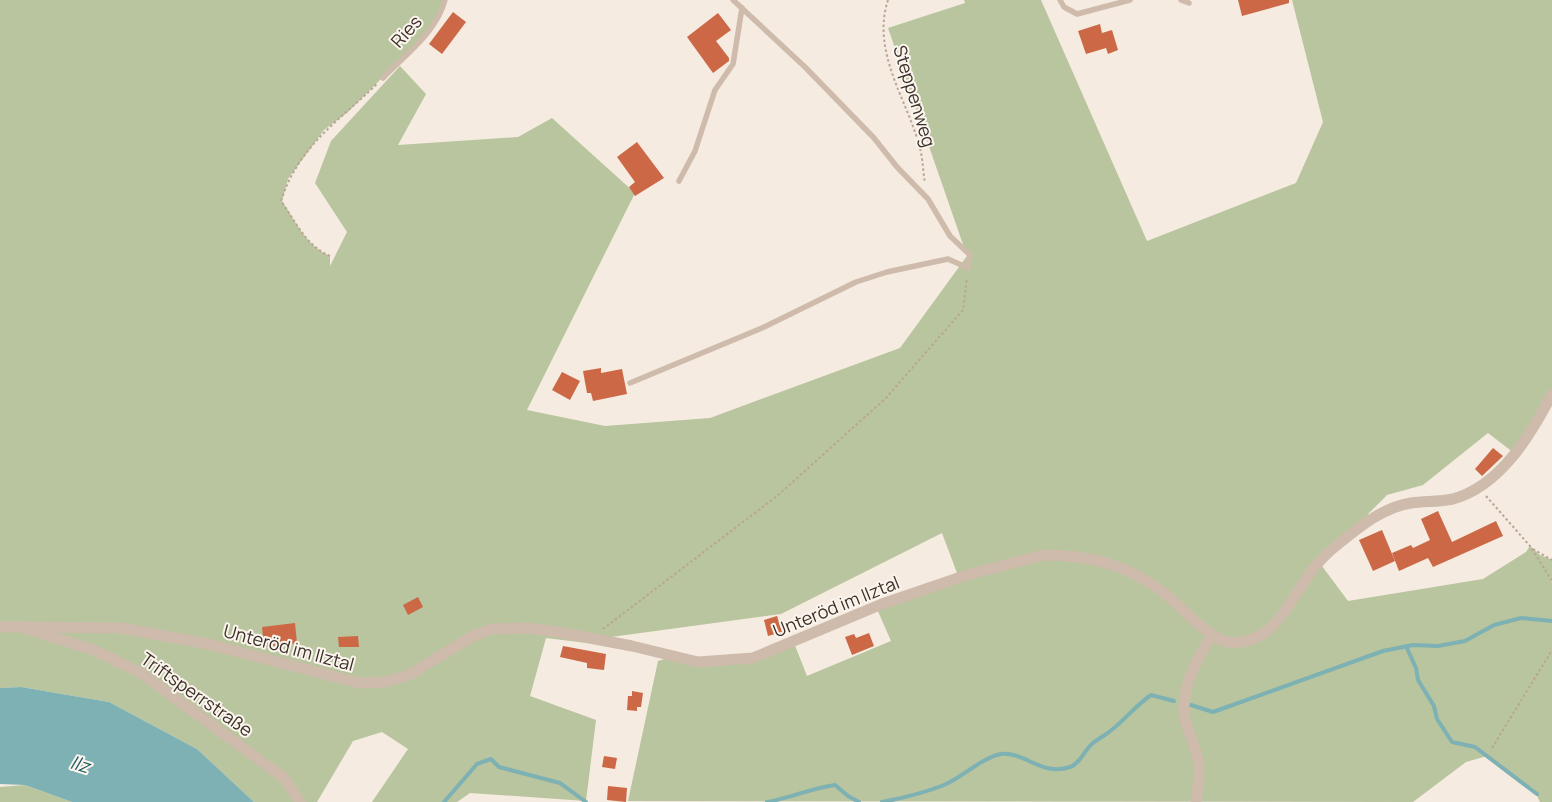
<svg xmlns="http://www.w3.org/2000/svg" width="1552" height="802" font-family="Manrope,sans-serif">
	<style>
		.green { fill: #b8c59e }
		.water { fill: #7db1b4 }
		.lines { fill: none; stroke-linecap: round; stroke-linejoin: round }
		.stream { stroke: #7db1b4; stroke-width: 4 }
		.building { fill: #cc6846 }
		.path { stroke: #baa595; stroke-width: 2; stroke-dasharray: 2.5 2.5; stroke-linecap: butt }
		.service { stroke: #cebbab; stroke-width: 5.5 }
		.minor { stroke: #cebbab; stroke-width: 11 }
		.labels { text-anchor: middle; dominant-baseline: central; stroke-width: 4; stroke-linejoin: round; paint-order: stroke }
		.street-label { font-size: 18px; fill: #3b302a; stroke: #fbf5ed }
		.water-label { font-size: 19px; font-style: italic; fill: #1d5b60; stroke: #fbf5ed }
	</style>
	<rect width="100%" height="100%" fill="#f5ebe0"/>
	<g class="green">
		<path d="M0,0h445l-14,29 -83,83 -24,18 -36,49 -6,22c14,21 24,45 48,55v10l17,-34 -32,-49 16,-42 69,-75 26,28 -28,51 120,-8 34,-19 83,75 -108,217 78,16 105,-8 190,-70 67,-92 -79,-228 77,-25 -1,-3h77l106,241 149,-58 27,-61 -31,-122h260v394l-38,59 -26,-20 -65,52 -36,10 -18,18 -9,14 -41,35 29,39 135,-22 43,-27 4,-6 10,9 12,5v21l-2,-4 2,6v219h-12l-4,-8 -49,-38 -21,6 -53,40 -785,-1 30,-140 13,-4 58,4 65,-18 13,33 84,-35 -14,-32 80,-36 -15,-40 -161,81 -192,26 -2,3 -41,-5 -16,58 66,24 -10,81 -116,-8 -13,9h-85l36,-53 -26,-17 -29,9 -36,61h-63l-57,-53 -88,-47 -88,-15 -21,1z"/>
		<polygon points="25,785 72,802 0,802 0,787"/>
	</g>
	<polygon class="water" points="21,687 109,702 197,749 254,802 72,802 25,785 0,784 0,688"/>
	<g class="lines">
		<g class="stream">
			<polyline points="1406,646 1416,668 1418,680 1434,706 1437,719 1452,742 1475,747 1537,794"/>
			<polyline points="1191,705 1213,712 1383,651 1413,645 1438,646 1465,641 1494,625 1521,618 1552,621"/>
			<polyline points="444,802 477,764 491,759 499,767 560,783 586,802"/>
			<path d="M767,802c23,-4 45,-14 68,-17l13,11 11,6"/>
			<path d="M882,802c21,-4 42,-9 62,-17 19,-8 37,-27 57,-31 23,-3 41,23 69,13 11,-4 14,-17 23,-24 5,-4 11,-7 16,-11 15,-11 26,-26 42,-37l23,6"/>
		</g>
	</g>
	<g class="building">
		<polygon points="1238,0 1289,0 1289,3 1242,16"/>
		<polygon points="453,12 466,22 442,54 429,44"/>
		<polygon points="718,13 731,30 716,41 729,58 729,61 713,73 687,37"/>
		<polygon points="1100,24 1102,33 1112,30 1118,50 1108,54 1106,48 1086,54 1078,31"/>
		<polygon points="637,142 664,178 635,196 629,187 635,182 617,157"/>
		<polygon points="601,368 601,373 622,369 627,394 593,401 591,393 587,393 583,371"/>
		<polygon points="562,372 580,381 570,400 552,390"/>
		<polygon points="1493,448 1503,456 1482,476 1475,469"/>
		<polygon points="1438,511 1452,542 1496,521 1503,536 1433,567 1428,558 1399,571 1392,553 1411,545 1413,548 1430,540 1421,519"/>
		<polygon points="1382,530 1395,561 1373,571 1359,540"/>
		<polygon points="418,597 423,607 408,615 403,605"/>
		<polygon points="777,616 782,632 768,636 764,620"/>
		<polygon points="295,623 297,643 264,647 262,627"/>
		<polygon points="869,633 874,646 852,655 845,637 854,634 856,638"/>
		<polygon points="358,636 359,647 339,647 338,637"/>
		<polygon points="563,646 606,654 604,670 587,668 587,663 560,657"/>
		<polygon points="632,691 643,693 641,707 637,707 637,711 627,710 628,696 632,696"/>
		<polygon points="604,756 617,758 615,769 602,767"/>
		<polygon points="608,786 627,788 626,802 607,800"/>
	</g>
	<g class="lines">
		<g class="path">
			<path d="M888,0c-17,52 19,99 32,148 3,12 3,24 5,35"/>
			<path d="M330,256c-24,-10 -34,-34 -49,-55 18,-56 57,-79 97,-118"/>
			<polyline points="1486,496 1530,546 1552,581"/>
			<polyline points="1533,549 1552,560"/>
			<polyline points="603,629 777,496 885,399 963,310 967,278"/>
			<polyline points="1492,748 1552,650"/>
		</g>
		<g class="service">
			<polyline points="1060,0 1064,7 1077,14 1130,0"/>
			<polyline points="1181,0 1189,3"/>
			<path d="M383,78c23,-24 53,-45 62,-78"/>
			<polyline points="679,181 695,151 715,90 733,64 742,8"/>
			<polyline points="630,383 762,328 856,282 887,272 948,259 968,268 970,255 950,236 928,199 897,167 874,138 805,67 733,0"/>
		</g>
		<g class="minor">
			<polyline points="0,627 21,627 94,650 141,673 284,778 300,802"/>
			<path d="M21,627l100,1 87,16 151,39 25,-1 25,-7 64,-39 18,-7 37,-1 30,4 74,14 66,16 55,-4 129,-54 85,-29 76,-20c49,0 86,10 124,40 15,13 43,45 62,47 42,5 59,-38 79,-66 9,-14 21,-25 34,-35 21,-17 43,-34 69,-38 14,-2 28,-1 42,-4 47,-13 78,-64 99,-105"/>
			<path d="M1196,802c2,-16 5,-31 1,-46 -4,-18 -15,-34 -13,-53 2,-25 15,-47 28,-68"/>
		</g>
	</g>
	<g class="labels">
		<g class="street-label">
			<text transform="translate(406 31) rotate(-48)">Ries</text>
			<text transform="translate(915 96) rotate(73)">Steppenweg</text>
			<text transform="translate(836 606) rotate(-22)">Unteröd im Ilztal</text>
			<text transform="translate(289 647) rotate(15)">Unteröd im Ilztal</text>
			<text transform="translate(197 694) rotate(35)">Triftsperrstraße</text>
		</g>
		<g class="water-label">
			<text transform="translate(80 764) rotate(17)">Ilz</text>
		</g>
	</g>
</svg>
